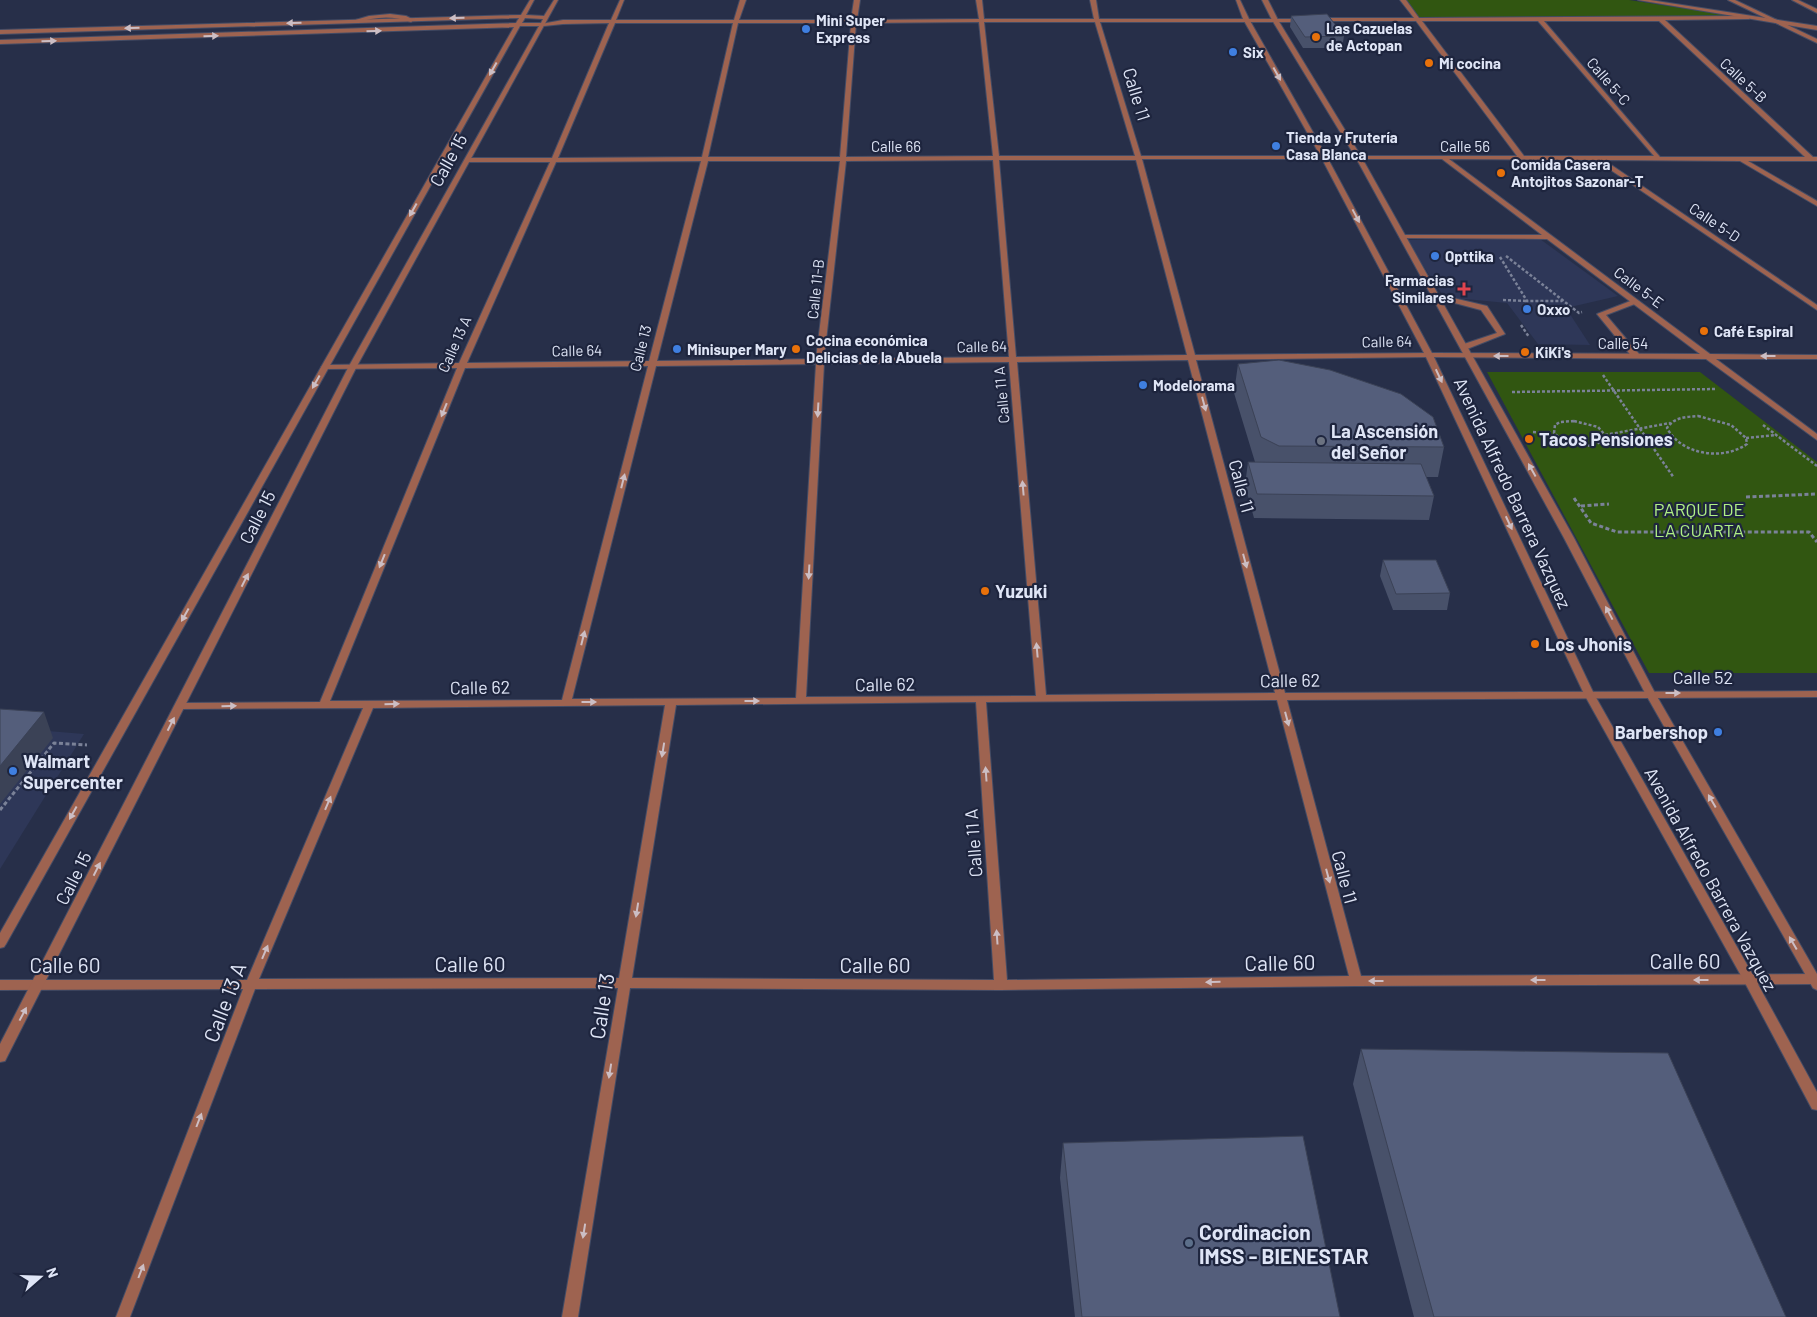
<svg xmlns="http://www.w3.org/2000/svg" width="1817" height="1317" font-family="Barlow,sans-serif">
	<style>
		.built { fill: #2e3758 }
		.green { fill: #315611 }
		.lines { fill: none; stroke-linecap: round; stroke-linejoin: round }
		.service-casing { stroke: #444c65; stroke-width: 2 }
		.minor-casing { stroke: #444c65; stroke-width: 2 }
		.tertiary-casing { stroke: #444c65; stroke-width: 2 }
		.path-far1 { stroke: #7b8298; stroke-width: 2.5; stroke-dasharray: 3 2; stroke-linecap: butt }
		.path { stroke: #7b8298; stroke-width: 3; stroke-dasharray: 4 2.5; stroke-linecap: butt }
		.service { fill: #9e6350; fill-rule: evenodd }
		.minor { fill: #9e6350; fill-rule: evenodd }
		.tertiary { fill: #9e6350; fill-rule: evenodd }
		.wall { fill: #48516a }
		.shaded-wall { fill: #3b4256 }
		.building { fill: #545e7b; stroke: #3b4256 }
		.oneway { fill: #ccbec4 }
		.shop-dot { fill: #3f7fe0; stroke: #1e253e; stroke-width: 2 }
		.food-dot { fill: #e8710a; stroke: #1e253e; stroke-width: 2 }
		.health-dot { fill: #e0444e; stroke: #1e253e; stroke-width: 2 }
		.worship-dot { fill: #6b7280; stroke: #1e253e; stroke-width: 2 }
		.service-dot { fill: #5c6f8a; stroke: #1e253e; stroke-width: 2 }
		.labels { text-anchor: middle; dominant-baseline: central; stroke-width: 4.5; stroke-linejoin: round; paint-order: stroke }
		.far-poi-label { font-size: 15px; font-weight: bold; fill: #dfe5f6; stroke: #1e253e; text-anchor: start }
		.far-street-label { font-size: 15px; fill: #dfe5f6; stroke: #1e253e }
		.street-label { font-size: 18px; fill: #dfe5f6; stroke: #1e253e }
		.poi-label { font-size: 18px; font-weight: bold; fill: #dfe5f6; stroke: #1e253e; text-anchor: start }
		.park-label { font-size: 18px; fill: #b0f085; stroke: #1e253e }
		.near-street-label { font-size: 21px; fill: #dfe5f6; stroke: #1e253e }
		.near-poi-label { font-size: 21px; font-weight: bold; fill: #dfe5f6; stroke: #1e253e; text-anchor: start }
	</style>
	<rect width="100%" height="100%" fill="#272f49"/>
	<g class="built">
		<polygon points="1540,239 1618,296 1566,308 1590,345 1538,344 1507,303 1444,297 1406,240"/>
		<polygon points="0,727 84,734 0,869"/>
	</g>
	<g class="green">
		<polygon points="1404,0 1629,0 1735,16 1648,19 1421,20 1411,12"/>
		<polygon points="1487,372 1700,372 1817,462 1817,673 1649,673"/>
	</g>
	<g class="lines">
		<g class="service-casing">
			<g id="service">
				<path d="M390,14l16,2 8,4 -3,2c-20,-7 -36,-5 -56,1l-3,-2 17,-5z"/>
				<polygon points="1432,293 1487,306 1505,334 1467,349 1461,349 1461,345 1497,333 1481,310 1432,297"/>
				<polygon points="1633,300 1640,302 1606,315 1639,354 1639,358 1633,358 1597,314"/>
			</g>
		</g>
		<g class="minor-casing">
			<g id="minor">
				<path d="M620,0h4l-8,20h118l6,-20h6l-7,20h112l3,-20h6l-3,20 122,-1 -3,-19h6l2,19h110l-4,-19h6l3,19h206l-2,3h-203l41,134h376l-101,-135h-98l2,-3h94l-14,-18h6l13,18 332,-2 -2,3 -84,1 148,137h4v4h-69l69,40v5l-77,-45 -136,-1 213,145v5l-221,-150 -147,-1 261,195 107,1v4h-101l101,75v6l-111,-81 -277,-2 -233,3 89,333 532,-2v6l-530,3 74,276 456,-2v10l-461,2 -355,4 -371,-2 -52,329h-16l56,-329 -363,1 -125,328h-14l127,-328 -243,1v-10h247l116,-272 -183,1 -5,-3 5,-3 140,-1 137,-334 -132,1 -4,-2 4,-2 134,-2 91,-201h-82l-3,-2 3,-2h84l57,-135 -46,1 -19,2 -3,-2 22,-4h48zM1422,21h116l116,135h-130zM1544,21h115l146,136h-145zM979,22l14,134 -147,1 10,-134zM984,22h111l40,134h-136zM615,23h118l-31,134 -144,1zM738,23h113l-11,134h-132zM1142,159h300l100,76h-139l-3,2 1,1 146,1 153,115 -271,-1 -234,2zM993,160l16,197 -185,2 22,-198zM999,160h137l51,195 -171,2zM701,161l-52,200 -182,2 89,-201zM708,161h132l-24,198 -159,2zM1188,360l87,333 -229,2 -29,-333zM1009,362l27,334 -230,1 18,-333zM816,364l-20,334 -224,1 84,-333zM648,366l-86,334 -232,1 135,-333zM1277,700l72,276 -342,4 -21,-278zM976,702l18,278 -362,-2 44,-273zM665,705l-46,273 -360,1 114,-271z"/>
				<polygon points="1728,0 1735,0 1817,39 1817,43"/>
				<polygon points="1792,0 1798,0 1817,9 1817,13"/>
			</g>
		</g>
		<g class="tertiary-casing">
			<g id="tertiary">
				<path d="M530,0h4l-8,15 18,1 10,-16h4l-201,366 -350,691 -2,4 -5,1v-18l349,-678 190,-340h-19l-514,918 -2,3 -4,1v-15l514,-906 -514,17v-4l516,-17 3,-5 -519,16v-4l521,-15zM525,18l18,1 -2,4h-19z"/>
				<polygon points="1236,0 1240,0 1249,19 1327,157 1433,355 1594,694 1754,977 1817,1092 1817,1110 1812,1109 1744,981 1584,694 1425,355 1321,157 1243,19"/>
				<polygon points="1262,0 1268,0 1278,20 1362,158 1574,538 1655,693 1817,974 1817,990 1813,988 1645,693 1564,538 1356,158 1272,20"/>
				<polygon points="1638,0 1650,0 1817,26 1817,30"/>
			</g>
		</g>
		<g class="path-far1">
			<polyline points="1506,256 1579,313 1582,312"/>
			<polyline points="1500,257 1527,301 1562,301"/>
			<polyline points="1503,300 1527,301"/>
			<polyline points="1521,325 1529,337"/>
			<polyline points="1603,375 1674,478"/>
			<polyline points="1512,392 1716,389"/>
			<path d="M1698,416l33,9 15,13 1,6c-24,17 -66,11 -80,-16 7,-11 19,-11 31,-12z"/>
			<path d="M1574,421l24,6 7,8v4c-16,12 -37,7 -51,-6l1,-8 5,-3z"/>
			<polyline points="1763,425 1817,466"/>
			<polyline points="1533,432 1554,433"/>
			<polyline points="1605,435 1670,423"/>
			<polyline points="1746,438 1776,435"/>
		</g>
		<g class="path">
			<polyline points="1746,497 1817,494"/>
			<polyline points="1574,498 1591,523 1617,532 1809,532 1817,542"/>
			<polyline points="1581,506 1609,504"/>
			<polyline points="0,810 54,743 87,745"/>
		</g>
		<use href="#service" class="service"/>
		<use href="#minor" class="minor"/>
		<use href="#tertiary" class="tertiary"/>
	</g>
	<g class="wall">
		<polygon points="1291,16 1344,36 1342,48 1303,48 1290,27"/>
		<polygon points="1238,364 1444,447 1438,477 1426,477 1434,496 1429,520 1254,518 1245,485 1248,462 1255,462 1234,393"/>
		<polygon points="1383,560 1450,593 1447,610 1393,610 1380,576"/>
		<polygon points="1361,1049 1786,1317 1414,1317 1353,1084"/>
		<polygon points="1063,1143 1340,1317 1075,1317 1060,1178"/>
	</g>
	<polygon class="shaded-wall" points="44,712 53,738 0,804 0,766"/>
	<g class="building">
		<polygon points="1327,14 1344,36 1305,37 1291,16"/>
		<polygon points="1279,360 1330,370 1401,394 1433,417 1444,447 1279,446 1261,437 1238,364"/>
		<polygon points="1248,462 1421,464 1434,496 1257,494"/>
		<polygon points="1383,560 1436,560 1450,593 1396,594"/>
		<polygon points="0,709 44,712 0,766"/>
		<polygon points="1361,1049 1668,1053 1786,1317 1434,1317"/>
		<polygon points="1303,1136 1340,1317 1082,1317 1063,1143"/>
	</g>
	<defs><path id="oneway-solid" d="M-6-.8H1V-3.2L6.5 0L1 3.2V.8H-6Z" transform="scale(1.25)"/></defs>
	<g class="oneway">
		<use href="#oneway-solid" transform="translate(457 18) rotate(178)"/>
		<use href="#oneway-solid" transform="translate(294 23) rotate(178)"/>
		<use href="#oneway-solid" transform="translate(132 28) rotate(178)"/>
		<use href="#oneway-solid" transform="translate(374 31) rotate(-2)"/>
		<use href="#oneway-solid" transform="translate(211 36) rotate(-2)"/>
		<use href="#oneway-solid" transform="translate(49 41) rotate(-2)"/>
		<use href="#oneway-solid" transform="translate(493 69) rotate(119)"/>
		<use href="#oneway-solid" transform="translate(1277 74) rotate(61)"/>
		<use href="#oneway-solid" transform="translate(413 210) rotate(119)"/>
		<use href="#oneway-solid" transform="translate(1356 216) rotate(62)"/>
		<use href="#oneway-solid" transform="translate(1501 356) rotate(-180)"/>
		<use href="#oneway-solid" transform="translate(1768 356) rotate(-180)"/>
		<use href="#oneway-solid" transform="translate(1439 376) rotate(65)"/>
		<use href="#oneway-solid" transform="translate(316 382) rotate(119)"/>
		<use href="#oneway-solid" transform="translate(1204 404) rotate(75)"/>
		<use href="#oneway-solid" transform="translate(444 410) rotate(112)"/>
		<use href="#oneway-solid" transform="translate(818 410) rotate(93)"/>
		<use href="#oneway-solid" transform="translate(1532 470) rotate(-119)"/>
		<use href="#oneway-solid" transform="translate(623 481) rotate(-76)"/>
		<use href="#oneway-solid" transform="translate(1023 488) rotate(-95)"/>
		<use href="#oneway-solid" transform="translate(1509 523) rotate(65)"/>
		<use href="#oneway-solid" transform="translate(382 561) rotate(112)"/>
		<use href="#oneway-solid" transform="translate(1245 561) rotate(75)"/>
		<use href="#oneway-solid" transform="translate(809 572) rotate(93)"/>
		<use href="#oneway-solid" transform="translate(245 580) rotate(-63)"/>
		<use href="#oneway-solid" transform="translate(1609 613) rotate(-118)"/>
		<use href="#oneway-solid" transform="translate(185 615) rotate(119)"/>
		<use href="#oneway-solid" transform="translate(583 638) rotate(-76)"/>
		<use href="#oneway-solid" transform="translate(1037 650) rotate(-95)"/>
		<use href="#oneway-solid" transform="translate(1673 693)"/>
		<use href="#oneway-solid" transform="translate(752 701)"/>
		<use href="#oneway-solid" transform="translate(589 702)"/>
		<use href="#oneway-solid" transform="translate(392 704) rotate(-1)"/>
		<use href="#oneway-solid" transform="translate(229 706) rotate(-1)"/>
		<use href="#oneway-solid" transform="translate(1287 719) rotate(75)"/>
		<use href="#oneway-solid" transform="translate(171 724) rotate(-63)"/>
		<use href="#oneway-solid" transform="translate(663 750) rotate(99)"/>
		<use href="#oneway-solid" transform="translate(986 774) rotate(-94)"/>
		<use href="#oneway-solid" transform="translate(1712 801) rotate(-120)"/>
		<use href="#oneway-solid" transform="translate(328 803) rotate(-67)"/>
		<use href="#oneway-solid" transform="translate(73 813) rotate(119)"/>
		<use href="#oneway-solid" transform="translate(97 869) rotate(-63)"/>
		<use href="#oneway-solid" transform="translate(1328 876) rotate(75)"/>
		<use href="#oneway-solid" transform="translate(637 910) rotate(99)"/>
		<use href="#oneway-solid" transform="translate(997 937) rotate(-94)"/>
		<use href="#oneway-solid" transform="translate(1793 943) rotate(-120)"/>
		<use href="#oneway-solid" transform="translate(265 952) rotate(-67)"/>
		<use href="#oneway-solid" transform="translate(1538 980) rotate(180)"/>
		<use href="#oneway-solid" transform="translate(1701 980) rotate(180)"/>
		<use href="#oneway-solid" transform="translate(1376 981) rotate(180)"/>
		<use href="#oneway-solid" transform="translate(1213 982) rotate(179)"/>
		<use href="#oneway-solid" transform="translate(23 1014) rotate(-62)"/>
		<use href="#oneway-solid" transform="translate(610 1071) rotate(99)"/>
		<use href="#oneway-solid" transform="translate(199 1120) rotate(-69)"/>
		<use href="#oneway-solid" transform="translate(584 1231) rotate(99)"/>
		<use href="#oneway-solid" transform="translate(141 1271) rotate(-69)"/>
	</g>
	<g class="shop-dot">
		<circle cx="806" cy="29" r="5"/>
		<circle cx="1233" cy="52" r="5"/>
		<circle cx="1276" cy="146" r="5"/>
		<circle cx="1435" cy="256" r="5"/>
		<circle cx="1527" cy="309" r="5"/>
		<circle cx="677" cy="349" r="5"/>
		<circle cx="1143" cy="385" r="5"/>
		<circle cx="1718" cy="732" r="5"/>
		<circle cx="13" cy="771" r="5"/>
	</g>
	<g class="food-dot">
		<circle cx="1316" cy="37" r="5"/>
		<circle cx="1429" cy="63" r="5"/>
		<circle cx="1501" cy="173" r="5"/>
		<circle cx="1704" cy="331" r="5"/>
		<circle cx="796" cy="349" r="5"/>
		<circle cx="1525" cy="352" r="5"/>
		<circle cx="1529" cy="439" r="5"/>
		<circle cx="985" cy="591" r="5"/>
		<circle cx="1535" cy="644" r="5"/>
	</g>
	<path class="health-dot" d="M1461.5 281.5h5v5h5v5h-5v5h-5v-5h-5v-5h5z"/>
	<circle class="worship-dot" cx="1321" cy="441" r="5"/>
	<circle class="service-dot" cx="1189" cy="1243" r="5"/>
	<g class="labels">
		<g class="far-poi-label">
			<text x="816" y="20">Mini Super<tspan x="816" dy="17">Express</tspan></text>
			<text x="1326" y="28">Las Cazuelas<tspan x="1326" dy="17">de Actopan</tspan></text>
			<text x="1243" y="52">Six</text>
			<text x="1439" y="63">Mi cocina</text>
			<text x="1286" y="137">Tienda y Frutería<tspan x="1286" dy="17">Casa Blanca</tspan></text>
			<text x="1511" y="164">Comida Casera<tspan x="1511" dy="17">Antojitos Sazonar-T</tspan></text>
			<text x="1445" y="256">Opttika</text>
			<text x="1454" y="280" text-anchor="end">Farmacias<tspan x="1454" dy="17">Similares</tspan></text>
			<text x="1537" y="309">Oxxo</text>
			<text x="1714" y="331">Café Espiral</text>
			<text x="806" y="340">Cocina económica<tspan x="806" dy="17">Delicias de la Abuela</tspan></text>
			<text x="687" y="349">Minisuper Mary</text>
			<text x="1535" y="352">KiKi's</text>
			<text x="1153" y="385">Modelorama</text>
		</g>
		<g class="far-street-label">
			<text transform="translate(1744 80) rotate(43)">Calle 5-B</text>
			<text transform="translate(1609 81) rotate(49)">Calle 5-C</text>
			<text x="896" y="146">Calle 66</text>
			<text x="1465" y="146">Calle 56</text>
			<text transform="translate(1715 222) rotate(34)">Calle 5-D</text>
			<text transform="translate(1639 287) rotate(37)">Calle 5-E</text>
			<text transform="translate(815 289) rotate(-84)">Calle 11-B</text>
			<text transform="translate(1387 341) rotate(-1)">Calle 64</text>
			<text x="1623" y="343">Calle 54</text>
			<text transform="translate(454 344) rotate(-66)">Calle 13 A</text>
			<text transform="translate(982 346) rotate(-1)">Calle 64</text>
			<text transform="translate(640 348) rotate(-76)">Calle 13</text>
			<text transform="translate(577 350) rotate(-1)">Calle 64</text>
			<text transform="translate(1001 395) rotate(-95)">Calle 11 A</text>
		</g>
		<g class="street-label">
			<text transform="translate(1137 94) rotate(73)">Calle 11</text>
			<text transform="translate(448 160) rotate(-61)">Calle 15</text>
			<text transform="translate(1242 486) rotate(75)">Calle 11</text>
			<text transform="translate(1513 493) rotate(65)">Avenida Alfredo Barrera Vazquez</text>
			<text transform="translate(257 517) rotate(-63)">Calle 15</text>
			<text x="1703" y="677">Calle 52</text>
			<text transform="translate(1290 680) rotate(-1)">Calle 62</text>
			<text transform="translate(885 684) rotate(-1)">Calle 62</text>
			<text transform="translate(480 687) rotate(-1)">Calle 62</text>
			<text transform="translate(973 843) rotate(-94)">Calle 11 A</text>
			<text transform="translate(1345 877) rotate(75)">Calle 11</text>
			<text transform="translate(73 878) rotate(-63)">Calle 15</text>
			<text transform="translate(1711 879) rotate(61)">Avenida Alfredo Barrera Vazquez</text>
		</g>
		<g class="poi-label">
			<text x="1331" y="431">La Ascensión<tspan x="1331" dy="21">del Señor</tspan></text>
			<text x="1539" y="439">Tacos Pensiones</text>
			<text x="995" y="591">Yuzuki</text>
			<text x="1545" y="644">Los Jhonis</text>
			<text x="1708" y="732" text-anchor="end">Barbershop</text>
			<text x="23" y="761">Walmart<tspan x="23" dy="21">Supercenter</tspan></text>
		</g>
		<g class="park-label">
			<text x="1699" y="509">PARQUE DE<tspan x="1699" dy="21">LA CUARTA</tspan></text>
		</g>
		<g class="near-street-label">
			<text x="1685" y="960">Calle 60</text>
			<text transform="translate(1280 962) rotate(-1)">Calle 60</text>
			<text x="470" y="963">Calle 60</text>
			<text x="65" y="964">Calle 60</text>
			<text x="875" y="964">Calle 60</text>
			<text transform="translate(224 1002) rotate(-69)">Calle 13 A</text>
			<text transform="translate(601 1006) rotate(-81)">Calle 13</text>
		</g>
		<g class="near-poi-label">
			<text x="1199" y="1231">Cordinacion<tspan x="1199" dy="24">IMSS - BIENESTAR</tspan></text>
		</g>
	</g>
	<g transform="translate(40 1277) rotate(70)" stroke="#1e253e" stroke-width="4" paint-order="stroke">
	<path d="M0-4L9 19L0 12L-9 19Z" fill="#dfe5f6"/>
	<text y="-8" font-size="14" font-weight="bold" text-anchor="middle" fill="#dfe5f6">N</text>
	</g>
</svg>
